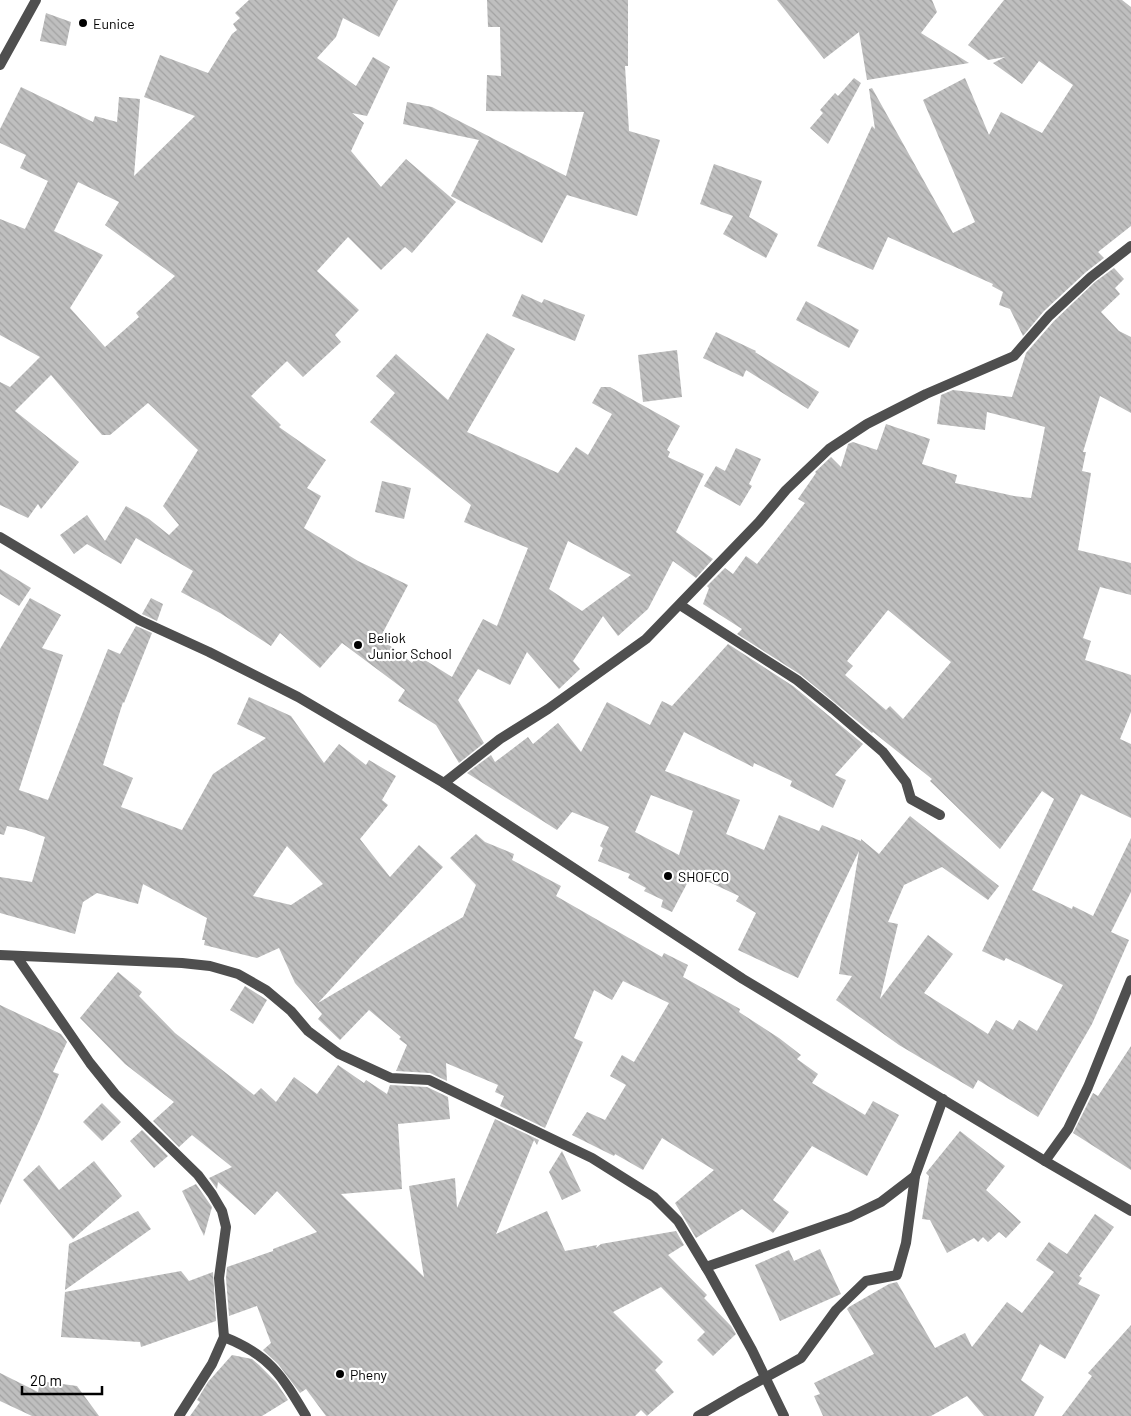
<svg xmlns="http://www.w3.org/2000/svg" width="1131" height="1416" font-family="Barlow,sans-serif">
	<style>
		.building { fill: url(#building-back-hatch); fill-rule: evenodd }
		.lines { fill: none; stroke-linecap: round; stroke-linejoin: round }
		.minor { stroke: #4f4f4f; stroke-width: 10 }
		.poi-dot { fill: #000; stroke: #fff; stroke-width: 2 }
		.labels { text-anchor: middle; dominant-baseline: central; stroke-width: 4.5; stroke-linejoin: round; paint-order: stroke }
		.poi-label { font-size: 14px; fill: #000; stroke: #fff; text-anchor: start }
	</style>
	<defs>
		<pattern id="building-back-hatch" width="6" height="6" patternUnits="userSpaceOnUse" patternTransform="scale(1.25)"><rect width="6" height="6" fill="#bfbfbf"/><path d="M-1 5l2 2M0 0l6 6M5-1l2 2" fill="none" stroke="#a2a2a2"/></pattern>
	</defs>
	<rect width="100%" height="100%" fill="#fff"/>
	<g class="building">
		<path d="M249,0h149l-19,37 -36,-19 -7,19 -19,21 39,28 17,-29 17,10 -23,49 -15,-3 12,10 -13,28 30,36 25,-28 50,43 -44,51 -7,-6 -24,23 -33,-33 -31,34 42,39 -24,25 6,7 -38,35 -16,-16 -36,35 30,29 -2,2 47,33 -19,28 14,8 -17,32 54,33 50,24 -28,53 32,25 5,-8 35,22 31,-58 14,7 31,-78 -64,-26 7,-17 -101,-83 25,-29 -19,-17 20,-22 52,46 39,-67 28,16 -48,83 91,41 18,-26 12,8 24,-41 -20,-11 9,-16h9l70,39 -13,24 3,2 -2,5 36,17 -28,58 37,27 -17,19 -23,-17 -25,48 -30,27 -15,-20 -30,45 7,8 -21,20 -32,-37 -17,33 -32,-16 -20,31 26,43 -25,20 -23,-38 -38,-24 7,-11 -63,-47 -22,25 -40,-35 -9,13 -51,-33 -39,-21 12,-21 -57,-33 -15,26 -34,-20 -13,10 -14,-19 27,-20 18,26 21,-35 23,13 20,16 10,-10 -16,-19 35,-56 -50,-47 -38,32h-8l-51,-60 -36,36 64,51 -38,47 -3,-5 -10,14 -28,-13v-123l10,5 30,-30 -40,-22v-116l25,10 23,-48 -28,-13 6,-13 -26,-12v-14l21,-42 72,35 2,-6 22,6 2,-25 21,2 -6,77 61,-60 -51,-19 16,-42 48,18 24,-39 5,-4 -4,-6 7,-6 -5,-5zM78,182l41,20 -14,23 70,51 -39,37 3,4 -34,30 -35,-39 33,-53 -49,-24zM568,541l63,34 -49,36 -33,-22z"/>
		<polygon points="487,0 628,0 628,66 625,66 629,131 660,140 637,216 567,195 542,243 451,196 479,140 403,124 407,102 432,107 566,176 584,112 486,111 487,75 501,76 500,27 488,27"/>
		<polygon points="777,0 932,0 937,12 921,33 969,63 867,80 859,32 824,59"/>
		<polygon points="1004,0 1122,0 1131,7 1131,226 1098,252 1104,258 1086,272 1044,311 1023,336 1010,309 999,305 1003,292 992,286 993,284 888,237 873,270 817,246 872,126 875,129 869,89 872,88 953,233 975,222 923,100 965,78 989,135 1001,112 1042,133 1073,85 1039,61 1022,84 993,63 1005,57 988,60 968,45"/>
		<polygon points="46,13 71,22 66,46 40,41"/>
		<polygon points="854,78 861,83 828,144 810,128 823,113 820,110 835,93 838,96"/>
		<polygon points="714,164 762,181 749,217 778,234 766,258 723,234 733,216 700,204"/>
		<path d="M1114,268l10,11 -9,9 5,6 -19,18 18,19 12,6v76l-31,-17 -17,56h3l-4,19 9,2 -13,77 53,13v32l-31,-8 -17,51 8,3 -6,19 46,15v37l-11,27 11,5v74l-50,-24 -49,96 40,19 1,-3 20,10 38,-78v54l-20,40 18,8 -37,84 -54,93 -60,-37 -5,9 -74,-44 -63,-45 16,-24 -13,-2 20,-123 -61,127 -60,-28 18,-37 -20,-12 3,-5 -47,-22 -20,38 -11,-5 2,-7 -19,-9 2,-3 -18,-10 2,-4 -32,-13 5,-13 -3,-2 9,-19 -37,-15 -15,18 -90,-57 24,-18 4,7 33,-25 5,7 25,-21 23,29 26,-50 43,23 12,-24 10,5 56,-62 65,42 70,58 -28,31 11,5 -13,28 -43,-22 2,-5 -38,-18 -1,4 -69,-35 -19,39 75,29 -14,34 38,16 15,-35 40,16 3,-6 39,16v-2l18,15 31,-38 89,70 -11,14 -46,-33 -38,18 -16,37 10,2 -18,75 48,-64 25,19 -29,39 64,41 8,-14 17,10 6,-10 18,11 26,-46 -57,-27 -2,3 -22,-10 72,-152 -12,-8 -42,58 -70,-68 2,-2 -59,-47 -1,1 -71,-58 -64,-41 5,-5 -39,-25 6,-16 -2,-2 18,-18 8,6 13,-18 11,8 48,-61 -7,-4 18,-26 -1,-1 16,-15 10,10 7,-23 5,-2 24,8 9,-26 44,15 -8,25 35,11 -2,8 59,13 17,2 14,-71 -58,-15 -2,18 -48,-6 4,-29 12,-5 59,7 14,-44 28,-32 41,-39zM888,610l63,52 -48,57 -13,-13 -4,4 -41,-35 8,-9 -6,-5zM651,795l42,16 -14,44 -44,-23z"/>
		<polygon points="522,294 542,303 544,299 585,315 575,341 512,316"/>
		<polygon points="806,301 859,330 849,348 796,320"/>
		<polygon points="716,332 756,351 755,352 819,392 808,409 746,370 743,377 703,358"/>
		<polygon points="677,350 682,397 643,402 638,355"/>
		<polygon points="736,448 761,459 749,484 752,486 740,506 704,486 716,466 725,471"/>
		<polygon points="382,481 411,488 404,519 375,512"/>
		<polygon points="0,569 31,588 19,606 0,594"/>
		<path d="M30,598l31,17 -19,33 21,7 -44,135 29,10 60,-151 12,5 16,-28 16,7 -28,70 -1,-1 -20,63 30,13 -12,29 61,23 31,-56 53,-36 -29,-14 12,-27 42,19 33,47 15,-19 27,21 3,-5 27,16 -14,24 6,5 -28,34 30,38 29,-32 24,22 -125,136 145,-86 13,-32 -26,-27 26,-24 9,8 29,12 -2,6 49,26 -5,10 106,61 2,-4 24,12 -5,12 57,32 -1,3 40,26 22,17 -4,4 21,15 -6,9 53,32 8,-14 26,14 -32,61 -55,-30 -39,54 16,12 -16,21 -31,-24 -46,29 -21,-35 39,-33 -52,-32 -19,32 -28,-16 -1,2 -42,-21 15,-23 18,8 21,-35 -16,-9 12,-21 12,7 35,-59 -46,-22 -11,19 -18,-10 -20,48 9,4 -38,86 -45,-22 4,-10 -9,-4 3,-7 -52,-22 1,18 -17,-8 -34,-2 11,-26 -8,-6 2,-2 -32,-27 -29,30 -22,-21 4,-5 -27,-31 -16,-35 -22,10 -53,-13 1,-5h-3l5,-22 -64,-34 -5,20 -41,-11 -14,9 -8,32 -75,-21v-36l32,5 13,-45 -19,-7 -19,-4 -3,9 -4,-1v-185zM287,846l36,38 -32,21 -38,-9z"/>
		<polygon points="151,598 163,604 157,621 142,614"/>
		<polygon points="118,972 142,992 139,996 175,1033 254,1095 261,1088 276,1102 294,1077 317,1094 338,1065 364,1083 366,1080 387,1094 390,1085 427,1087 448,1097 450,1119 398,1124 402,1189 341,1194 424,1277 409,1186 455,1178 457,1208 495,1119 539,1140 537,1145 534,1140 496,1234 547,1211 565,1251 597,1245 596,1248 601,1244 676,1231 684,1245 668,1255 707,1295 704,1298 731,1326 736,1334 713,1356 697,1340 705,1332 661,1287 613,1312 663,1362 655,1370 674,1392 647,1416 641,1410 635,1416 326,1416 306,1389 300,1393 278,1364 263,1350 271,1343 257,1306 229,1316 226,1278 227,1267 273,1251 273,1249 317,1232 277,1191 255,1215 218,1182 217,1189 209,1178 232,1167 192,1135 179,1147 153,1121 174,1102 125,1064 80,1018"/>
		<polygon points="245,986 267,1000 253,1024 230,1010"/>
		<polygon points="0,1005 61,1034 67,1042 53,1072 59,1074 40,1119 0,1205"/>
		<polygon points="1131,1046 1131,1170 1073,1133 1093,1093 1098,1096"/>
		<polygon points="102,1103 121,1122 102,1141 83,1122"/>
		<polygon points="142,1130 168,1156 154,1168 130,1141"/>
		<polygon points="960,1131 1005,1166 986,1190 1021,1222 1006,1238 999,1232 988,1242 983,1237 978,1242 974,1238 947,1253 930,1220 922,1219 929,1176 926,1173"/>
		<polygon points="562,1151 581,1191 562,1200 549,1172"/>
		<polygon points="94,1161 122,1196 73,1239 23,1180 39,1165 59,1190"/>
		<polygon points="196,1184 212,1207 204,1236 182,1191"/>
		<polygon points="138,1211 151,1229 65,1290 69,1244"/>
		<polygon points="1095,1214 1114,1227 1079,1276 1082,1278 1078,1284 1100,1295 1065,1359 1040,1344 1021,1380 1044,1397 1034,1416 984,1416 967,1396 931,1416 823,1416 814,1396 820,1394 814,1383 874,1354 847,1309 849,1307 889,1284 897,1282 935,1348 965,1333 972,1347 1007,1302 1022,1313 1054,1272 1036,1260 1049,1242 1067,1254"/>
		<polygon points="820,1249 841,1294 780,1321 755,1265 789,1250 794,1261"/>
		<polygon points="181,1271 189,1281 213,1272 216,1321 141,1347 140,1342 61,1337 65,1292"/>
		<polygon points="1131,1325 1131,1416 1062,1416 1092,1376 1088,1373"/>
		<polygon points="232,1355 252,1359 259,1365 276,1382 288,1400 262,1416 190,1416 200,1402 197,1400 208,1382"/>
		<polygon points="0,1373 38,1392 40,1381 77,1386 99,1416 32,1416 0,1401"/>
	</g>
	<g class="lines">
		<g class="minor">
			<polyline points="0,65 36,0"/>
			<polyline points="0,537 139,620 209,652 298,697 444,783 500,739 548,709 646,639 759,522 786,490 829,449 867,424 926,394 1014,356 1049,316 1091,277 1131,246"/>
			<polyline points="680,605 797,680 833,709 883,752 906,782 911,799 940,815"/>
			<polyline points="444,783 743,979 1045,1161 1131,1211"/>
			<polyline points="0,955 182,963 210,966 238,974 266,990 291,1011 308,1031 339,1054 391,1078 429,1080 592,1158 654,1197 678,1221 710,1274 752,1350 784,1416"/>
			<polyline points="17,957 90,1063 115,1094 198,1175 212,1194 222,1211 226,1227 219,1278 224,1337 212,1364 179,1416"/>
			<polyline points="1045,1161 1068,1129 1088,1087 1131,980"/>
			<polyline points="706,1267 850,1217 881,1202 915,1176 943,1099"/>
			<path d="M224,1337c46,18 58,39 82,79"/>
			<polyline points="698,1416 739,1392 801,1358 836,1310 866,1281 897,1275 906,1243 915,1176"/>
		</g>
	</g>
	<g class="poi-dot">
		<circle cx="83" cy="23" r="5"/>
		<circle cx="358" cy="645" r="5"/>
		<circle cx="668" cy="876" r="5"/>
		<circle cx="340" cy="1374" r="5"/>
	</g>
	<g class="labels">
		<g class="poi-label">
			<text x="93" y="23">Eunice</text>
			<text x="368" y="637">Beliok<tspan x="368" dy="16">Junior School</tspan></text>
			<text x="678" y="876">SHOFCO</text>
			<text x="350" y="1374">Pheny</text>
		</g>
	</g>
	<path d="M22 1386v8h80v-8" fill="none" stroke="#000000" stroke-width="2.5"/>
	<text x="30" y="1386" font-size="15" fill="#000000" stroke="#ffffff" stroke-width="4" paint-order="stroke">20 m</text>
</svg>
